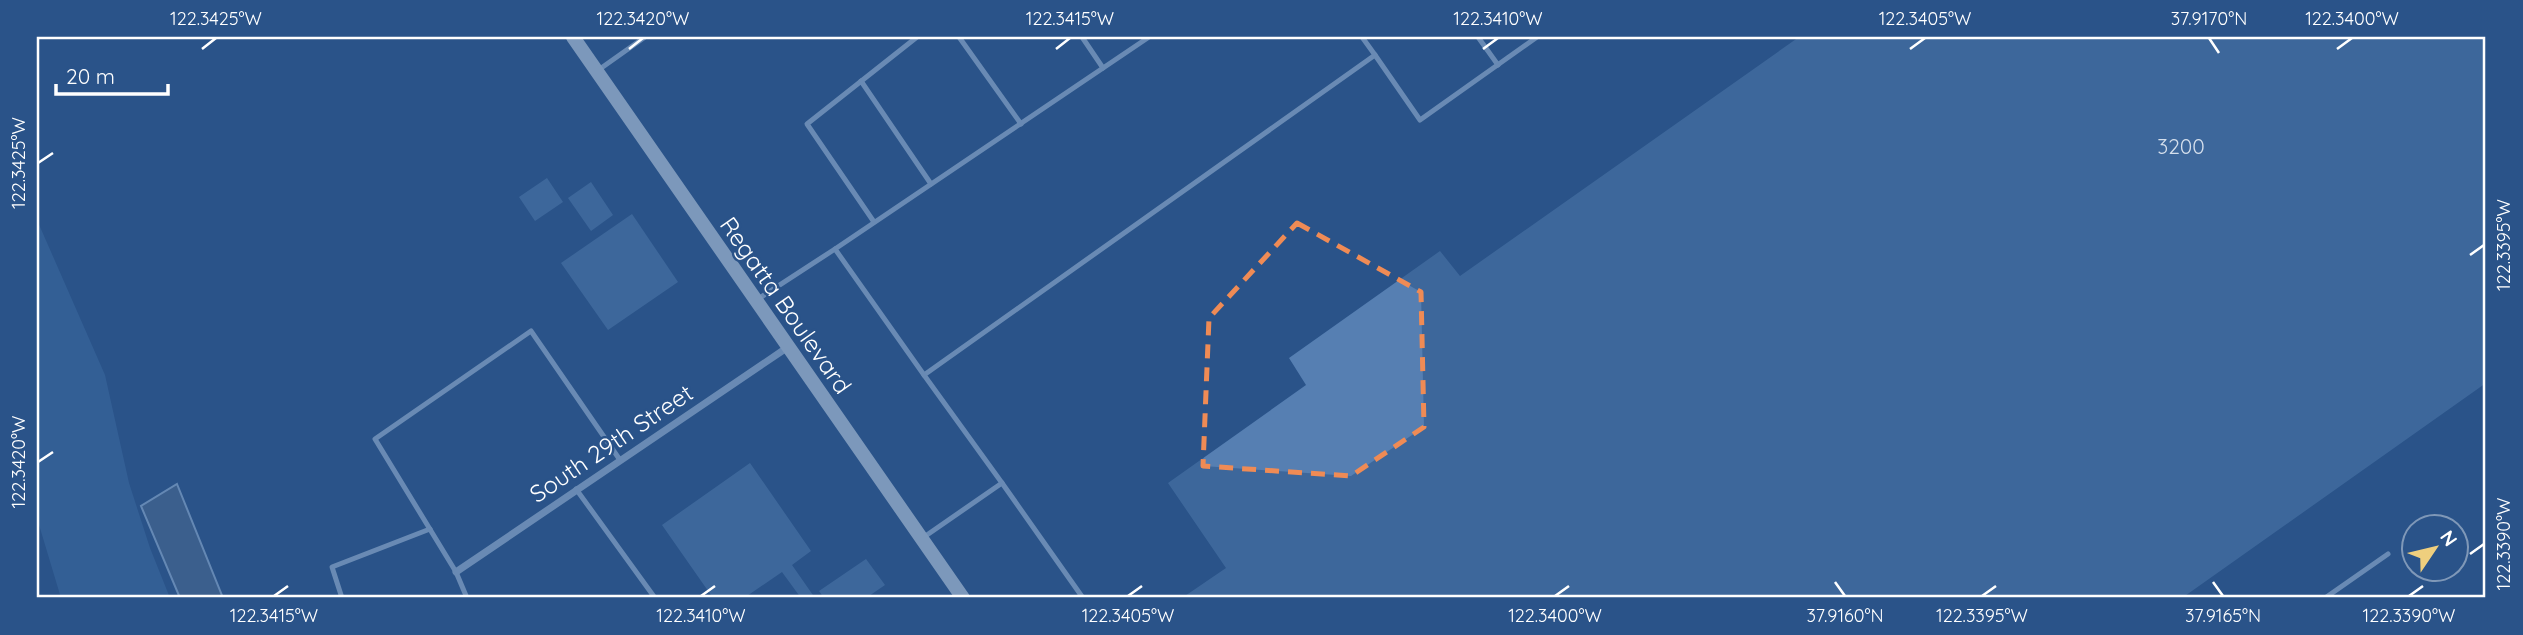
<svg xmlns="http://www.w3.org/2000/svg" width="2523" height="635" font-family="Quicksand,sans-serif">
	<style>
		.green { fill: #3f6da5 }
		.water { fill: #516d93; stroke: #acc8e9; stroke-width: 2 }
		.building { fill: #567fb2 }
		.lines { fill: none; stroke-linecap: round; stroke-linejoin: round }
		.lane { stroke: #b7cde8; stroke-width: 5 }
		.street { stroke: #b7cde8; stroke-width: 7 }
		.secondary { stroke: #e1ebf8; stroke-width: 14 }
		.marked { fill: none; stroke: #ef8b55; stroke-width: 5; stroke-dasharray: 14 9; stroke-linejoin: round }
		.ticks { fill: none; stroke: #fff; stroke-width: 2.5 }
		.labels { text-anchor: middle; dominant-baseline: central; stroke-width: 5; stroke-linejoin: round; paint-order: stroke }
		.number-label { font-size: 21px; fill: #d5dfec }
		.street-label { font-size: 24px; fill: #fff; stroke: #2a5389 }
		.neatline { fill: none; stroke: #fff; stroke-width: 2.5 }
		.ticks-label { font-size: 18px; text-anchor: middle; fill: #fff }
	</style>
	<rect width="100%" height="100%" fill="#2a5389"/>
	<polygon class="green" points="37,220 105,375 129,483 150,548 170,598 61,598 37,518"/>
	<polygon class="water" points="177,484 223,598 180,598 141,506"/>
	<g class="building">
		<polygon points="1799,37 2486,37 2486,383 2182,598 1182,598 1226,568 1168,483 1306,385 1289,358 1440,251 1460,276"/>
		<polygon points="547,178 563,202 535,221 519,197"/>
		<polygon points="591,182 613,215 591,231 568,198"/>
		<polygon points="632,214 678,282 608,330 561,263"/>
		<polygon points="750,463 811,551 792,565 815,598 801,598 782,572 744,598 713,598 662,525"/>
		<polygon points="866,559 885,585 866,598 824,598 819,591"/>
	</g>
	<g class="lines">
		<g class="lane">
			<polyline points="959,37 1021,124"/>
			<polyline points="1082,37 1103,68"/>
			<polyline points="1478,37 1498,65"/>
			<polyline points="1375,55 1420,120 1537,37"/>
			<polyline points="597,71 645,37"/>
			<polyline points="861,81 931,184"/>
			<polyline points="874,222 807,124 917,37"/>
			<polyline points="758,299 835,249"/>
			<polyline points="924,375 835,249 1149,37"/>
			<polyline points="1002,483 924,375 1375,55 1362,37"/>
			<polyline points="576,489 655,598"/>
			<polyline points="924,537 1002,483 1083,598"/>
			<polyline points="342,598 332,567 430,529"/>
			<polyline points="467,598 456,572 375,439 531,331 620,460"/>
			<polyline points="2325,598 2388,554"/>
		</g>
		<polyline class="street" points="456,572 788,347"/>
		<polyline class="secondary" points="573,37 963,598"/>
	</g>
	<path d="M0 0H2523V635H0ZM1297,223l124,69 3,135 -73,49 -148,-10 6,-148z" fill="#2a5389" fill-opacity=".55" fill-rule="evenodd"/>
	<path class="marked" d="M1297,223l124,69 3,135 -73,49 -148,-10 6,-148z"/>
	<path class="ticks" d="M2209,38l10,15M202,49l14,-11M629,49l14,-11M1056,49l14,-11M1483,49l15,-11M1910,49l15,-11M2337,49l15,-11M38,163l15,-10M2470,255l14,-10M38,462l15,-10M2470,554l14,-10M1835,582l10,14M2213,582l10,14M274,596l14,-10M701,596l14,-10M1128,596l14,-10M1555,596l14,-10M1982,596l14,-10M2409,596l14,-10"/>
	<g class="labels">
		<g class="number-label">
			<text x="2181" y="146">3200</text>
		</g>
		<g class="street-label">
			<text transform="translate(786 305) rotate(55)">Regatta Boulevard</text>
			<text transform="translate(611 443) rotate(-34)">South 29th Street</text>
		</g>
	</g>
	<rect width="2523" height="635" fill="none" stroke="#2a5389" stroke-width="77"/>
	<g transform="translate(2435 548) rotate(55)"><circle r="33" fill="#2a5389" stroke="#7f98b8" stroke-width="2"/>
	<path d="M0-5L12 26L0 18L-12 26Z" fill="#efcf7e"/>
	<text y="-10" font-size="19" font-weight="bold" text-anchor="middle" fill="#ffffff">N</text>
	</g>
	<path d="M56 84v10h112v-10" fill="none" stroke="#ffffff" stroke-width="3.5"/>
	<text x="66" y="84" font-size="21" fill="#ffffff" stroke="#2a5389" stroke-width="5" paint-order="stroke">20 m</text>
	<rect x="38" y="38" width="2446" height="558" class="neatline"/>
	<g class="ticks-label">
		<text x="216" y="25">122.3425°W</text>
		<text x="643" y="25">122.3420°W</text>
		<text x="1070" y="25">122.3415°W</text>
		<text x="1498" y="25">122.3410°W</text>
		<text x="1925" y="25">122.3405°W</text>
		<text x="2209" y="25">37.9170°N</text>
		<text x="2352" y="25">122.3400°W</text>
		<text transform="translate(19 163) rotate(-90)" y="6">122.3425°W</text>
		<text transform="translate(2504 245) rotate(-90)" y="6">122.3395°W</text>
		<text transform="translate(19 462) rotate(-90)" y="6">122.3420°W</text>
		<text transform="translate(2504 544) rotate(-90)" y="6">122.3390°W</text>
		<text x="274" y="622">122.3415°W</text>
		<text x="701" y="622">122.3410°W</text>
		<text x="1128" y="622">122.3405°W</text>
		<text x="1555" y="622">122.3400°W</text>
		<text x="1845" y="622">37.9160°N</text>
		<text x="1982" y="622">122.3395°W</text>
		<text x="2223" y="622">37.9165°N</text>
		<text x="2409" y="622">122.3390°W</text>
	</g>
</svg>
